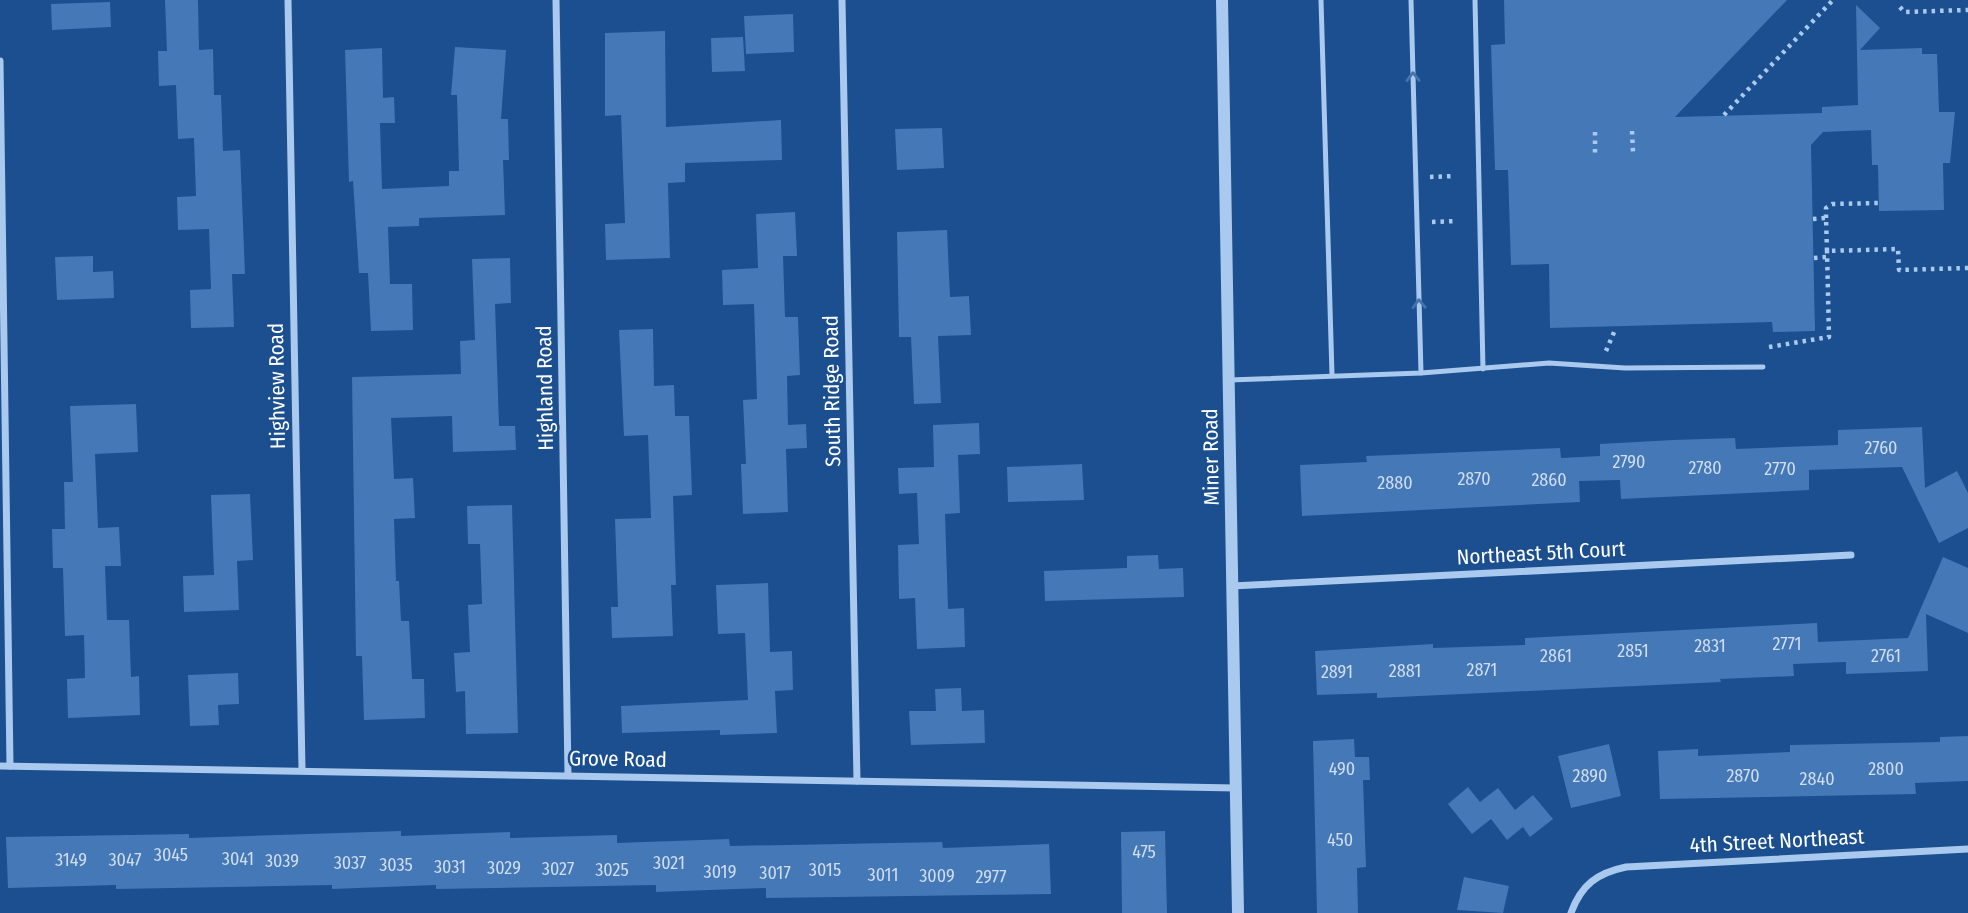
<svg xmlns="http://www.w3.org/2000/svg" width="1968" height="913" font-family="'Fira Sans Condensed',sans-serif">
	<style>
		.building { fill: #4478b7 }
		.lines { fill: none; stroke-linecap: round; stroke-linejoin: round }
		.path { stroke: #a9c9ee; stroke-width: 4.5; stroke-dasharray: 3.5 5; stroke-linecap: butt }
		.service { stroke: #a9c9ee; stroke-width: 5 }
		.minor { stroke: #a9c9ee; stroke-width: 7 }
		.tertiary { stroke: #a9c9ee; stroke-width: 12 }
		.oneway { stroke: #4674ac }
		.labels { text-anchor: middle; dominant-baseline: central; stroke-width: 5; stroke-linejoin: round; paint-order: stroke }
		.number-label { font-size: 18px; fill: #d0dded }
		.street-label { font-size: 21px; fill: #fff; stroke: #1b4f8f }
	</style>
	<rect width="100%" height="100%" fill="#1b4f8f"/>
	<g class="building">
		<polygon points="165,0 198,0 199,50 213,49 214,95 221,95 223,151 240,150 245,274 232,274 234,327 191,328 190,290 211,289 209,229 178,230 177,197 196,196 194,138 178,139 176,85 159,86 158,51 167,51"/>
		<polygon points="1504,0 1787,0 1675,117 1822,113 1822,107 1858,105 1856,5 1880,28 1860,50 1922,48 1922,54 1937,54 1939,112 1955,112 1950,163 1943,163 1944,210 1879,211 1878,165 1872,165 1871,130 1823,132 1811,145 1815,331 1773,332 1772,322 1550,328 1549,264 1511,265 1508,170 1495,170 1491,45 1505,44"/>
		<polygon points="110,2 111,27 52,30 51,4"/>
		<polygon points="793,14 794,52 746,54 744,16"/>
		<polygon points="665,31 666,127 781,120 782,160 685,163 685,182 668,183 670,258 606,260 605,224 625,223 621,115 605,116 605,33"/>
		<polygon points="743,37 745,71 712,72 711,38"/>
		<polygon points="455,47 506,50 501,119 508,119 509,160 503,160 505,215 419,218 419,226 388,227 390,284 412,284 413,330 371,331 368,273 359,273 353,181 349,182 345,50 382,48 383,98 394,97 395,123 380,123 382,189 449,186 449,171 459,171 457,95 451,95"/>
		<polygon points="942,128 944,168 897,170 895,129"/>
		<polygon points="795,212 797,256 783,256 785,317 798,317 800,375 787,376 788,425 806,424 807,448 786,449 788,512 743,514 741,464 746,464 743,400 757,399 754,304 723,305 722,270 758,268 756,214"/>
		<polygon points="947,230 950,297 969,296 971,335 938,336 941,403 914,404 911,337 899,337 897,232"/>
		<polygon points="93,256 93,272 113,271 114,298 57,300 55,257"/>
		<polygon points="510,258 511,303 495,304 499,426 515,426 516,450 453,452 452,416 391,418 394,479 413,478 415,518 394,519 396,581 399,581 401,621 409,621 412,679 424,679 425,718 364,720 362,656 356,656 352,377 461,374 460,341 475,340 472,259"/>
		<polygon points="653,329 654,386 674,385 675,416 689,416 692,495 673,496 676,585 671,585 673,636 612,638 611,607 618,607 615,519 651,518 648,435 624,436 619,330"/>
		<polygon points="136,404 138,452 95,454 98,528 119,527 121,566 105,566 107,620 129,620 131,677 139,676 140,715 68,718 67,679 85,678 84,635 65,636 63,568 53,568 52,529 65,529 64,482 73,482 70,406"/>
		<polygon points="979,423 980,454 958,455 960,513 945,514 948,609 964,608 965,647 917,649 915,598 899,599 898,545 919,544 917,493 899,494 898,468 934,467 933,425"/>
		<polygon points="1922,427 1925,488 1957,471 1968,493 1968,528 1939,543 1902,467 1809,470 1809,490 1621,499 1620,480 1579,481 1580,502 1302,516 1300,465 1367,462 1366,456 1560,448 1561,458 1600,456 1600,444 1673,440 1735,438 1736,449 1838,445 1838,430"/>
		<polygon points="1082,464 1084,500 1008,502 1007,467"/>
		<polygon points="250,494 253,560 237,561 239,610 184,612 183,576 214,575 211,495"/>
		<polygon points="512,505 518,733 466,734 465,691 456,692 454,653 470,652 468,605 482,604 480,544 468,544 467,506"/>
		<polygon points="1158,555 1159,569 1183,568 1184,597 1045,601 1044,571 1127,568 1127,556"/>
		<polygon points="1943,557 1968,568 1968,633 1926,614 1928,671 1846,674 1846,662 1793,664 1794,676 1720,679 1721,682 1377,698 1377,693 1317,695 1315,651 1433,644 1433,648 1525,645 1525,638 1817,623 1818,642 1908,638"/>
		<polygon points="768,583 770,652 792,651 793,690 775,691 777,733 720,735 720,730 622,733 621,706 748,700 745,633 718,634 716,585"/>
		<polygon points="238,673 239,704 218,705 219,725 190,726 188,675"/>
		<polygon points="961,688 962,711 984,710 985,743 911,745 909,711 936,711 935,689"/>
		<polygon points="1968,736 1968,781 1915,783 1916,794 1660,799 1658,751 1698,749 1698,756 1790,752 1790,745 1940,742 1940,737"/>
		<polygon points="1354,739 1355,757 1369,757 1370,780 1363,780 1366,867 1357,868 1358,913 1317,913 1313,741"/>
		<polygon points="1609,744 1621,796 1571,808 1558,756"/>
		<polygon points="1468,787 1480,802 1498,788 1515,810 1533,795 1553,819 1530,837 1523,827 1507,840 1491,819 1472,834 1448,804"/>
		<polygon points="401,831 401,836 510,832 510,838 617,835 617,843 729,839 730,846 942,842 943,848 1049,844 1051,894 766,898 766,888 656,892 656,885 436,889 436,885 332,889 332,885 116,889 116,885 8,888 6,837 189,834 189,838"/>
		<polygon points="1165,831 1167,913 1122,913 1121,832"/>
		<polygon points="1464,877 1509,886 1503,913 1457,910"/>
	</g>
	<g class="lines">
		<g class="path">
			<polyline points="1900,7 1904,12 1968,10"/>
			<polyline points="1724,115 1832,1"/>
			<polyline points="1632,131 1633,152"/>
			<polyline points="1595,132 1595,153"/>
			<polyline points="1430,177 1454,176"/>
			<polyline points="1826,218 1826,208 1832,204 1879,203"/>
			<polyline points="1813,219 1826,218 1827,251 1898,249 1899,270 1968,268"/>
			<polyline points="1432,222 1456,221"/>
			<polyline points="1814,258 1827,257"/>
			<polyline points="1769,347 1829,337 1827,251"/>
			<polyline points="1606,351 1615,330"/>
		</g>
		<g class="service">
			<polyline points="1321,0 1332,375"/>
			<polyline points="1411,0 1421,373"/>
			<polyline points="1475,0 1483,369"/>
			<polyline points="1229,380 1421,373 1549,363 1625,368 1763,367"/>
		</g>
		<g class="minor">
			<polyline points="288,0 302,770"/>
			<polyline points="556,0 568,775"/>
			<polyline points="842,0 857,781"/>
			<polyline points="0,61 10,766"/>
			<polyline points="1232,586 1851,555"/>
			<polyline points="0,766 1236,788"/>
			<path d="M1571,913c10,-28 26,-40 55,-46l342,-18"/>
		</g>
		<polyline class="tertiary" points="1222,0 1238,913"/>
	</g>
	<defs><path id="oneway-chevron" d="M-2-3.5L2.5 0L-2 3.5" fill="none" stroke-width="1.6" stroke-linecap="round" stroke-linejoin="round" transform="scale(1.75)"/></defs>
	<g class="oneway">
		<use href="#oneway-chevron" transform="translate(1413 77) rotate(-91)"/>
		<use href="#oneway-chevron" transform="translate(1419 304) rotate(-92)"/>
	</g>
	<g class="labels">
		<g class="number-label">
			<text x="1881" y="448">2760</text>
			<text x="1629" y="462">2790</text>
			<text x="1705" y="468">2780</text>
			<text x="1780" y="469">2770</text>
			<text x="1474" y="479">2870</text>
			<text x="1549" y="480">2860</text>
			<text x="1395" y="483">2880</text>
			<text x="1787" y="644">2771</text>
			<text x="1710" y="646">2831</text>
			<text x="1633" y="651">2851</text>
			<text x="1556" y="656">2861</text>
			<text x="1886" y="656">2761</text>
			<text x="1482" y="670">2871</text>
			<text x="1405" y="671">2881</text>
			<text x="1337" y="672">2891</text>
			<text x="1342" y="769">490</text>
			<text x="1886" y="769">2800</text>
			<text x="1590" y="776">2890</text>
			<text x="1743" y="776">2870</text>
			<text x="1817" y="779">2840</text>
			<text x="1340" y="840">450</text>
			<text x="1144" y="852">475</text>
			<text x="171" y="855">3045</text>
			<text x="238" y="859">3041</text>
			<text x="71" y="860">3149</text>
			<text x="125" y="860">3047</text>
			<text x="282" y="861">3039</text>
			<text x="350" y="863">3037</text>
			<text x="669" y="863">3021</text>
			<text x="396" y="865">3035</text>
			<text x="450" y="867">3031</text>
			<text x="504" y="868">3029</text>
			<text x="558" y="869">3027</text>
			<text x="612" y="870">3025</text>
			<text x="825" y="870">3015</text>
			<text x="720" y="872">3019</text>
			<text x="775" y="873">3017</text>
			<text x="883" y="875">3011</text>
			<text x="937" y="876">3009</text>
			<text x="991" y="877">2977</text>
		</g>
		<g class="street-label">
			<text transform="translate(277 386) rotate(-91)">Highview Road</text>
			<text transform="translate(545 388) rotate(-91)">Highland Road</text>
			<text transform="translate(832 391) rotate(-91)">South Ridge Road</text>
			<text transform="translate(1211 457) rotate(-91)">Miner Road</text>
			<text transform="translate(1541 553) rotate(-3)">Northeast 5th Court</text>
			<text transform="translate(618 759) rotate(1)">Grove Road</text>
			<text transform="translate(1777 841) rotate(-3)">4th Street Northeast</text>
		</g>
	</g>
</svg>
